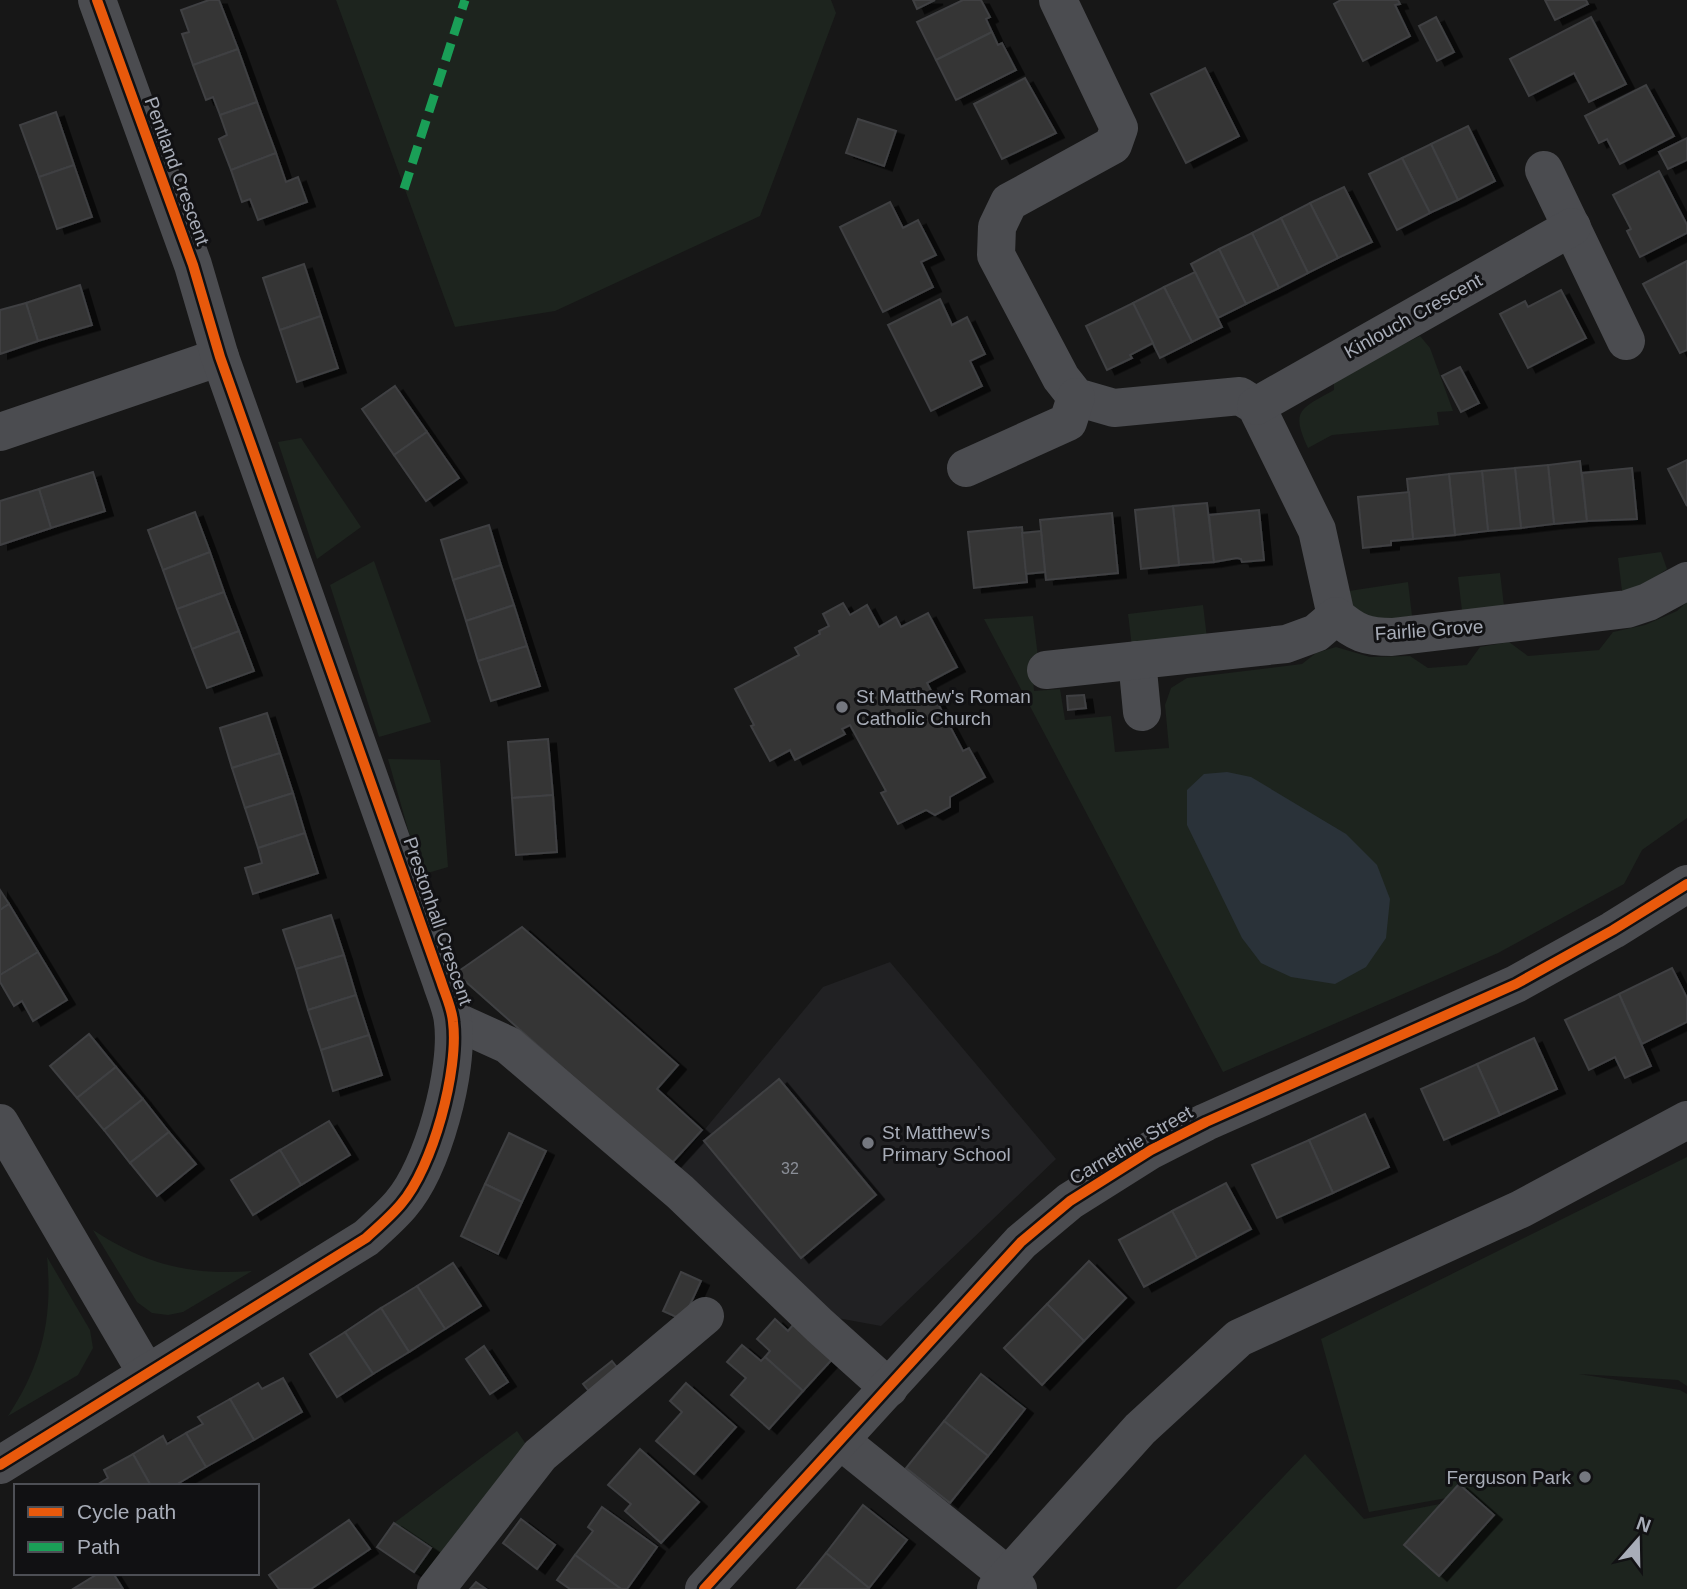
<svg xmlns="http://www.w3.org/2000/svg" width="1687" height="1589" font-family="Arial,sans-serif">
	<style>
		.built { fill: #212123 }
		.green { fill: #1d241e }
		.water { fill: #2a3239 }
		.building { fill: #353536; stroke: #3f4043; stroke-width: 2; filter: url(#shadow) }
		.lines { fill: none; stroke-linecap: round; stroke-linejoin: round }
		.minor { stroke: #4b4c50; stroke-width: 38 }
		.quiet { stroke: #1a9f57; stroke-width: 9; stroke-dasharray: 18 9; stroke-linecap: butt }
		.cycleway-casing { stroke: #111113; stroke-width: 15 }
		.cycleway { stroke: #e8590c; stroke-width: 10 }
		.poi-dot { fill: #757880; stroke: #111113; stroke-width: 2.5 }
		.labels { text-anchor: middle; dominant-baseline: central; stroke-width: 6; stroke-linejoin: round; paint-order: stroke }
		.number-label { font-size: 16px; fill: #8b8f98 }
		.street-label { font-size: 19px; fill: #a8adb8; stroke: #111113 }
		.poi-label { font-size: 19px; fill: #a8adb8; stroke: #111113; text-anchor: start }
	</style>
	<defs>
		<filter id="shadow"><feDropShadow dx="8" dy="4.5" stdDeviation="0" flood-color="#0009"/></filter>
	</defs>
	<rect width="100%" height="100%" fill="#171717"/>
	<polygon class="built" points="890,962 1056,1159 881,1326 832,1317 672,1169 823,987"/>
	<g class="green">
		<polygon points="336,0 831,0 836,13 760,216 555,311 455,327"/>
		<path d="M1420,336l10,12 23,63 -16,1 2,13 -107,10 -24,13c-18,-39 -7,-39 26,-58v-11z"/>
		<polygon points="301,438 361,527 317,559 278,442"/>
		<polygon points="1661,552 1667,569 1645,584 1622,591 1618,558"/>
		<polygon points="374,561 431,722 379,737 330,585"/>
		<polygon points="1500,573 1504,606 1462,611 1458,577"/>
		<polygon points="1408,582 1412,616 1376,621 1352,610 1349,591"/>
		<polygon points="1687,602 1687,818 1642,850 1624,884 1498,953 1223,1072 984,619 1033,616 1038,657 1031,657 1034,691 1060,689 1065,720 1111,716 1115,752 1169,748 1165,705 1171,688 1187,678 1302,664 1316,653 1336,647 1370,657 1410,656 1428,668 1467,665 1480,647 1509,642 1528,656 1599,650 1613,632 1645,625 1677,611"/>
		<polygon points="1203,605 1207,638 1132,647 1128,614"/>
		<polygon points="388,759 440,760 448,867 421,875"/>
		<polygon points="1687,1157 1687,1386 1678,1380 1579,1374 1680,1390 1687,1394 1687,1589 1176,1589 1305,1454 1364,1519 1465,1499 1469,1494 1369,1512 1321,1339"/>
		<path d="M93,1230c52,34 97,46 159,41l-69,41 -15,3 -16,-2 -15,-11z"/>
		<path d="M47,1257l43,73 3,18 -15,27 -70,41c34,-52 45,-97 39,-159z"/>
		<polygon points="517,1431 530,1450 424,1576 414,1572 431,1548 394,1523"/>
	</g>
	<polygon class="water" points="1227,772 1251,777 1346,834 1377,865 1390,899 1386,938 1366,967 1335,984 1291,977 1261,963 1242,938 1187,825 1187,790 1204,774"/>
	<g class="building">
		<polygon points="209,0 219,0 238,49 193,65 182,34 189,32 181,10"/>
		<polygon points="913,0 935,0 917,9"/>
		<polygon points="963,0 981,0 990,17 986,19 992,32 936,60 917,22"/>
		<polygon points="1341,0 1398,0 1400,4 1395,5 1410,36 1363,61 1334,4"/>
		<polygon points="1545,0 1586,0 1588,4 1555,20"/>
		<polygon points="1436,17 1454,52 1437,61 1419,26"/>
		<polygon points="1591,17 1626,84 1589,102 1574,73 1529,96 1510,59"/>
		<polygon points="992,32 998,45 1002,43 1016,70 956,100 936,60"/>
		<polygon points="238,49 257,102 220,115 213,97 206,100 193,65"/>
		<polygon points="1205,68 1239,136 1186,163 1151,94"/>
		<polygon points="1025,78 1056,133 1002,159 974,104"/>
		<polygon points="1646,85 1674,136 1620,164 1607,139 1599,143 1585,116"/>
		<polygon points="257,102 276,153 231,170 219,139 227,135 220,115"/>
		<polygon points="56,112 74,165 39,177 20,125"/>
		<polygon points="858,119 896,131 884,166 846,153"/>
		<polygon points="1468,126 1495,181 1458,200 1431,144"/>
		<polygon points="1687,138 1687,160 1668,169 1659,152"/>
		<polygon points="1431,144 1458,200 1430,213 1402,158"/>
		<polygon points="276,153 286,182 298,177 307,202 258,220 250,199 242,202 231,170"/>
		<polygon points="1402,158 1430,213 1397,230 1369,174"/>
		<polygon points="74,165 92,217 57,229 39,177"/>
		<polygon points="1659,171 1687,225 1687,233 1640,257 1627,231 1631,229 1613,195"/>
		<polygon points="1344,187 1372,242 1338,258 1310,203"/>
		<polygon points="890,202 903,228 918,220 936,255 921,262 933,287 883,312 840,227"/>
		<polygon points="1310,203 1338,258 1308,273 1281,218"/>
		<polygon points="1281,218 1308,273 1279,288 1252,233"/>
		<polygon points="1252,233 1279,288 1246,304 1219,249"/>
		<polygon points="1219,249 1246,304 1218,318 1191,264"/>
		<polygon points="1687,261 1687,350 1680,353 1643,284"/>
		<polygon points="304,264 321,316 280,330 263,278"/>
		<polygon points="1195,272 1222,327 1192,342 1164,287"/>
		<polygon points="80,285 92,325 38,341 26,303"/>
		<polygon points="1164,287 1192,342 1160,358 1133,303"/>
		<polygon points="1561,290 1586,338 1528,368 1500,314 1525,301 1528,307"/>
		<polygon points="940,299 952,325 967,317 985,354 970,361 982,386 931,411 888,325"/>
		<polygon points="26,303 38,341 0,354 0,310"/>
		<polygon points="1133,303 1153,343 1130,355 1132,358 1107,370 1086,326"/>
		<polygon points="321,316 338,368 297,382 280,330"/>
		<polygon points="1460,367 1479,403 1461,412 1442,376"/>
		<polygon points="395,386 427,432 394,455 362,409"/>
		<polygon points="427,432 459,478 426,501 394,455"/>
		<polygon points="1687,460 1687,506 1668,469"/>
		<polygon points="1580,461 1587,521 1554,524 1548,465"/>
		<polygon points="1548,465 1554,524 1521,528 1515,468"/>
		<polygon points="1515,468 1521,528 1488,531 1482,471"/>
		<polygon points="1632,468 1637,519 1587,521 1582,473"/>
		<polygon points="1482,471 1488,531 1455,535 1449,474"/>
		<polygon points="93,472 105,511 51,528 39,489"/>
		<polygon points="1449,474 1455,535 1413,539 1407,479"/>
		<polygon points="39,489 51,528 0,545 0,501"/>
		<polygon points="1409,492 1413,539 1391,541 1391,545 1363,548 1358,497"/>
		<polygon points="1207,503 1214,562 1179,565 1173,506"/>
		<polygon points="1173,506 1179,565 1141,569 1135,510"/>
		<polygon points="1259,510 1264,560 1242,562 1241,559 1237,558 1214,562 1209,515"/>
		<polygon points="195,512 210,552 163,570 148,530"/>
		<polygon points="1112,513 1118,573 1046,580 1040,520"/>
		<polygon points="489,525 501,565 453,580 441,540"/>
		<polygon points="1022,527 1027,582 974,588 968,532"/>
		<polygon points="1041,531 1045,572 1026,574 1022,533"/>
		<polygon points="210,552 224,592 177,609 163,570"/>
		<polygon points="501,565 514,605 466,621 453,580"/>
		<polygon points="224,592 239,631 192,649 177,609"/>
		<polygon points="843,603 850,615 867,605 879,627 896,617 901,627 928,613 957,667 927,683 963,751 969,748 985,777 950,797 950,807 935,815 926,810 898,824 881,793 886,791 850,725 842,729 845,734 795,760 790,750 770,761 751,726 754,725 735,689 799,655 795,648 820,634 819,631 829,626 823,614"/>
		<polygon points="514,605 527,646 478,661 466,621"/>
		<polygon points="239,631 254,671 207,688 192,649"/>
		<polygon points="527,646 540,686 491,701 478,661"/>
		<polygon points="1084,695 1086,708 1068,710 1067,696"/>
		<polygon points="267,713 280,753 232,768 220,728"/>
		<polygon points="548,739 553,795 512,798 508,742"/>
		<polygon points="280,753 293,793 245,808 232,768"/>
		<polygon points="293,793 305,833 258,848 245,808"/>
		<polygon points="553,795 557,852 516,855 512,798"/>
		<polygon points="305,833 318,873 253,894 245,868 262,863 258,848"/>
		<polygon points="0,890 9,904 0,910"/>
		<polygon points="9,904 38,952 0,975 0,910"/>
		<polygon points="331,915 344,955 296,969 283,930"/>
		<polygon points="522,927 678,1065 657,1089 702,1130 671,1164 456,973"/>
		<polygon points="38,952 67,1000 33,1021 22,1001 14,1006 0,982 0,975"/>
		<polygon points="344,955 356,995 308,1010 296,969"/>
		<polygon points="1672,968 1687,998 1687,1022 1642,1044 1619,994"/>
		<polygon points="1619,994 1651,1066 1625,1078 1615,1057 1589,1070 1565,1020"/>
		<polygon points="356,995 369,1035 321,1050 308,1010"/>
		<polygon points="89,1034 116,1067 77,1098 50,1066"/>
		<polygon points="369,1035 382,1075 333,1091 321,1050"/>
		<polygon points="1534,1038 1557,1089 1500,1115 1477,1064"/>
		<polygon points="1477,1064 1500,1115 1444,1140 1421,1089"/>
		<polygon points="116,1067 143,1099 104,1130 77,1098"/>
		<polygon points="779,1079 876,1195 801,1258 704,1141"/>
		<polygon points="143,1099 169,1132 130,1163 104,1130"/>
		<polygon points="1365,1114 1389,1167 1333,1193 1309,1140"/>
		<polygon points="329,1121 350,1155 301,1185 280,1150"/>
		<polygon points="169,1132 196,1164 157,1196 130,1163"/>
		<polygon points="509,1133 546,1151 522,1202 485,1184"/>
		<polygon points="1309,1140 1333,1193 1277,1218 1252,1165"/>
		<polygon points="280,1150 301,1185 253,1215 231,1180"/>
		<polygon points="1226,1183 1251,1229 1197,1258 1172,1211"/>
		<polygon points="485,1184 522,1202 498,1254 461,1236"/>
		<polygon points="1172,1211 1197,1258 1144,1287 1119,1240"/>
		<polygon points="1089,1261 1126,1298 1084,1341 1047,1304"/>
		<polygon points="453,1263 481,1306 445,1329 417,1286"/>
		<polygon points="681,1272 701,1281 683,1320 663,1311"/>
		<polygon points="417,1286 445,1329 409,1352 381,1308"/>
		<polygon points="1047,1304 1084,1341 1042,1385 1004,1348"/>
		<polygon points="381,1308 409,1352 373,1374 345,1332"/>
		<polygon points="775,1319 788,1331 798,1319 837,1354 803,1391 765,1357 770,1351 757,1339"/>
		<polygon points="345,1332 373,1374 337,1397 310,1354"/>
		<polygon points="742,1345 761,1361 765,1357 803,1391 769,1429 731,1395 746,1378 727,1362"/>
		<polygon points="484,1346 508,1382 490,1394 466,1359"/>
		<polygon points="612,1361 624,1376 595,1399 583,1384"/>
		<polygon points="981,1374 1025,1409 988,1456 944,1421"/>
		<polygon points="283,1378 302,1412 254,1440 230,1399 258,1383 262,1389"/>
		<polygon points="686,1383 736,1427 694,1474 656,1441 682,1412 670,1401"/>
		<polygon points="230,1399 254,1440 206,1467 186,1433 203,1424 198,1417"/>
		<polygon points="944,1421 988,1456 950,1503 906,1468"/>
		<polygon points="186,1433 206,1467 174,1486 151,1486 133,1454 163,1436 167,1444"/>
		<polygon points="640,1449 699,1502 661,1543 625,1511 631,1504 608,1485"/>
		<polygon points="133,1454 151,1486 95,1486 108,1478 104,1470"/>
		<polygon points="1459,1484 1494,1515 1439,1576 1404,1545"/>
		<polygon points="863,1505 907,1540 869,1588 826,1553"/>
		<polygon points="602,1507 657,1547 627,1589 621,1589 575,1555 593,1531 588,1527"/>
		<polygon points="521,1519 555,1545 537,1569 503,1543"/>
		<polygon points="349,1520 370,1549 311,1589 279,1589 269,1575"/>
		<polygon points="394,1523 431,1548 414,1572 377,1547"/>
		<polygon points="826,1553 869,1588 868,1589 797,1589"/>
		<polygon points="575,1555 621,1589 570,1589 557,1580"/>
		<polygon points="99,1573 113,1573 123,1589 73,1589"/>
		<polygon points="476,1582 486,1589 470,1589"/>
	</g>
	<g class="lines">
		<g class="minor">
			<polyline points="1058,0 1119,128 1113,145 1009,202 997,227 996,255 1061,378 1076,397 1114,408 1240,396 1256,406 1317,530 1336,616"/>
			<polyline points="1544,170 1626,341"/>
			<polyline points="1256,406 1572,227"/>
			<polyline points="0,432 220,357"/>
			<polyline points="966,468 1068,422 1076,397"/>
			<polyline points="1137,660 1142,712"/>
			<path d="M1046,670l240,-26 30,-11 20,-17c20,17 30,21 56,21l235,-28 21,-7 39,-21"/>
			<polyline points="453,1020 508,1045 680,1192 820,1326 889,1388"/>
			<polyline points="0,1123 137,1357 148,1372"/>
			<polyline points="841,1441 1007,1575 1018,1589"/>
			<path d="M0,1465l366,-227c12,-11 25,-22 35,-34 32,-37 58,-134 52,-182 -1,-14 -8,-28 -12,-41l-221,-624 -27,-92 -96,-265"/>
			<polyline points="436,1589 540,1455 705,1316"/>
			<polyline points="704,1589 1021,1242 1070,1201 1151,1150 1206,1122 1516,984 1613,930 1687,884"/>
			<polyline points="996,1589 1140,1429 1239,1338 1521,1209 1687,1120"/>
		</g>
		<polyline class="quiet" points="404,189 465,0"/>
		<g class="cycleway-casing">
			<g id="cycleway">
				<path d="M0,1465l366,-227c12,-11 25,-22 35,-34 32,-37 58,-134 52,-182 -1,-14 -8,-28 -12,-41l-221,-624 -27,-92 -96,-265"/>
				<polyline points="704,1589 1021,1242 1070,1201 1151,1150 1206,1122 1516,984 1613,930 1687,884"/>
			</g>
		</g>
		<use href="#cycleway" class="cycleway"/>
	</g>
	<g class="poi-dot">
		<circle cx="842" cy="707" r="7"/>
		<circle cx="868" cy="1143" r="7"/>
		<circle cx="1585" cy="1477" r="7"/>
	</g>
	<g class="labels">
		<g class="number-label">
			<text x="790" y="1168">32</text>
		</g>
		<g class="street-label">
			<text transform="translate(177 171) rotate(70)">Pentland Crescent</text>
			<text transform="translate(1413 316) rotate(-29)">Kinlouch Crescent</text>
			<text transform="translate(1429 630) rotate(-4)">Fairlie Grove</text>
			<text transform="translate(438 921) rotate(71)">Prestonhall Crescent</text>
			<text transform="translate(1131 1145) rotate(-30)">Carnethie Street</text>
		</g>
		<g class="poi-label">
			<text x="856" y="696">St Matthew's Roman<tspan x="856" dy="22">Catholic Church</tspan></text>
			<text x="882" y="1132">St Matthew's<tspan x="882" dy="22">Primary School</tspan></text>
			<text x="1571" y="1477" text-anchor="end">Ferguson Park</text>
		</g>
	</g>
	<rect x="14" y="1484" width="245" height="91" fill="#111113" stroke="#4d4f55" stroke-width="2"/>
	<rect x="28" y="1507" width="35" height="10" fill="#e8590c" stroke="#4d4f55" stroke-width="2"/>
	<text x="77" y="1519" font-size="21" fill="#a8adb8">Cycle path</text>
	<rect x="28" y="1542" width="35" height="10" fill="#1a9f57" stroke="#4d4f55" stroke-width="2"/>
	<text x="77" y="1554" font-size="21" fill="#a8adb8">Path</text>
	<g transform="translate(1638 1540) rotate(20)" stroke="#111113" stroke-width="5" paint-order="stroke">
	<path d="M0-5L12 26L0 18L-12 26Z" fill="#a8adb8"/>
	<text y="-10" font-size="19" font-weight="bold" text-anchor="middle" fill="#a8adb8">N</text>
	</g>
</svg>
